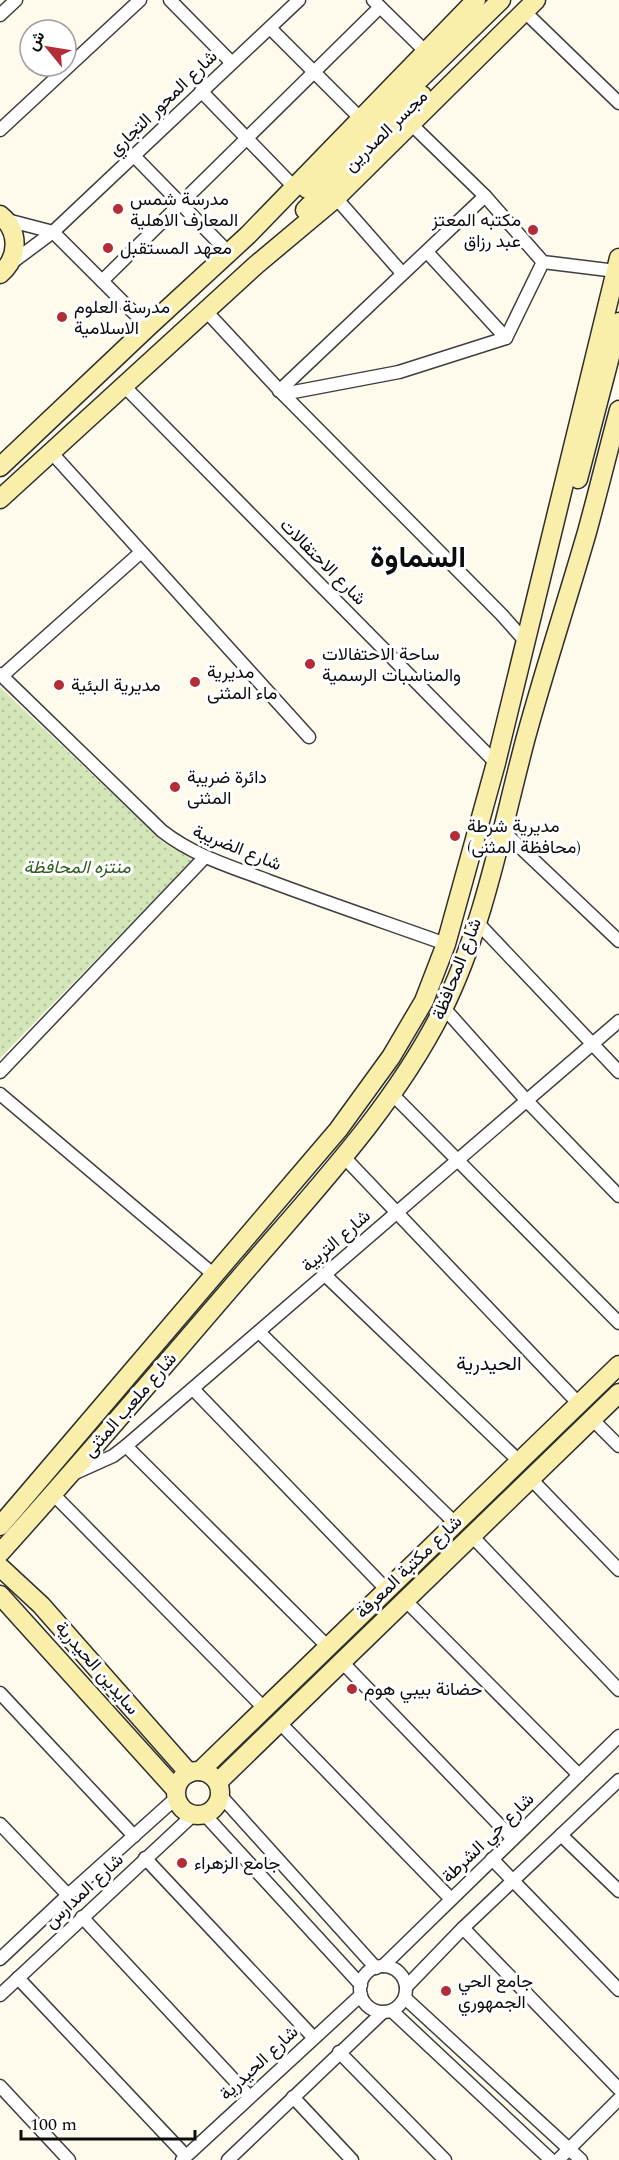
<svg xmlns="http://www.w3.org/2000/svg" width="619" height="2160" font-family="Spectral,Vazirmatn,serif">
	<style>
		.grass { fill: url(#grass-dots) }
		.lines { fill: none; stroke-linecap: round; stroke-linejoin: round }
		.street-casing { stroke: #3f3f3f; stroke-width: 15 }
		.secondary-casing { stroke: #2e2e2e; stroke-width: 21 }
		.street { stroke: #fff; stroke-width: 12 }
		.secondary { stroke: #faeeab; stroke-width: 18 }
		.poi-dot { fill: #b32d38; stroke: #fff; stroke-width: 2 }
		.labels { text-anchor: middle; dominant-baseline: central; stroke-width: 6; stroke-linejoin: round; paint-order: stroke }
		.street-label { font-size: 18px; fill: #0c0c0c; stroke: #fff }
		.poi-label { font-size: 18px; fill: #0c0c0c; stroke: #fff; text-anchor: start }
		.park-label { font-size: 18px; font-style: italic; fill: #305f21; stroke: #fff }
		.neighbourhood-label { font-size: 20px; fill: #0c0c0c; stroke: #fff }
		.town-label { font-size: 30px; font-weight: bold; fill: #0c0c0c; stroke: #fff }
	</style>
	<defs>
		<pattern id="grass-dots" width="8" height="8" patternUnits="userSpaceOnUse" patternTransform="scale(1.5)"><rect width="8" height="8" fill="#d2e6b8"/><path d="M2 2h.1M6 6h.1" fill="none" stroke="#b3c49d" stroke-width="1.8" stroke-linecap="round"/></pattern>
	</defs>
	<rect width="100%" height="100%" fill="#fefaec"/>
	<polygon class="grass" points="0,687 164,843 193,860 0,1058"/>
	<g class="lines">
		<g class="street-casing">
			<g id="street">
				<polyline points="170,0 231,62"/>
				<polyline points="373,0 425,51"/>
				<polyline points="524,11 619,103"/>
				<polyline points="0,15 16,0"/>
				<polyline points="270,28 360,118"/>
				<polyline points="201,91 294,187"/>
				<polyline points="411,124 485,196 543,262 616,271"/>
				<polyline points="0,130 140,0"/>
				<polyline points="134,156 229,253"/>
				<polyline points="336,198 402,273"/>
				<polyline points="7,220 53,232"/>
				<polyline points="53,232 148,327"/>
				<polyline points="427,252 506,338"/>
				<polyline points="10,264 53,232 299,0"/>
				<polyline points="102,281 380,7"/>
				<polyline points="206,311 283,394 502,615 525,641"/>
				<polyline points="124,386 496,763"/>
				<polyline points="279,391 485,196"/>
				<polyline points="283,394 399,372 506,338 543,262"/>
				<polyline points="51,452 309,737"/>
				<path d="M0,674l162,157c32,25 70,36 107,50 59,22 118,42 177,63"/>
				<polyline points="2,676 140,553"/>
				<polyline points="503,831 619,941"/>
				<polyline points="476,921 619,1072"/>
				<polyline points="444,1008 527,1101 619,1196"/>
				<polyline points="0,1072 205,857"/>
				<polyline points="391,1093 619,1323"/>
				<polyline points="0,1094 213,1274"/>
				<polyline points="343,1156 580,1405"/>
				<polyline points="325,1275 520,1462"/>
				<polyline points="259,1332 455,1523"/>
				<polyline points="193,1389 386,1589"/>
				<polyline points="592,1419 619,1446"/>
				<polyline points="126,1446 328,1647"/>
				<polyline points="73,1474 113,1456 126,1446 619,1021"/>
				<polyline points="530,1478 619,1570"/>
				<polyline points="53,1494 264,1708"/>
				<polyline points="472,1536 619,1690"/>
				<polyline points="405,1600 579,1775"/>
				<polyline points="342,1662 513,1839"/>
				<polyline points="0,1693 134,1836"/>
				<polyline points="279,1722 451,1899"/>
				<polyline points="221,1796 376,1968"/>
				<polyline points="205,1815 361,1985"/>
				<polyline points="0,1824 68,1895"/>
				<polyline points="561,1835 619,1891"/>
				<polyline points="145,1858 313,2037"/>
				<polyline points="492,1859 619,1990"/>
				<polyline points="82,1917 249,2096"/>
				<polyline points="463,1928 619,2089"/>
				<polyline points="0,1959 68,1895 176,1798"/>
				<polyline points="383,1966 619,1736"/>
				<circle cx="383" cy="1989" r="23"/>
				<polyline points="18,1978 186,2156"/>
				<polyline points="406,1987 463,1928 619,1780"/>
				<polyline points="0,1995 193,1815"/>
				<polyline points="405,1998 581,2160"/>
				<polyline points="392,2011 551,2160"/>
				<polyline points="339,2052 445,2160"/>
				<polyline points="0,2086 69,2160"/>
				<polyline points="293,2097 352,2160"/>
				<polyline points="182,2160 361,1995"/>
				<polyline points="228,2160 382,2013"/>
				<polyline points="558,2160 619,2099"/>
			</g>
		</g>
		<g class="secondary-casing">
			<g id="secondary">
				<polyline points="307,189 501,0"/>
				<polyline points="305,210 422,95"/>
				<path d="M0,215c20,16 19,43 0,59"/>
				<polyline points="0,467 148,327 248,235 476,0"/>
				<polyline points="578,479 619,322"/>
				<polyline points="0,499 256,265 336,198 536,0"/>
				<polyline points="0,1526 338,1130 391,1057 424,1001 446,944 496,763 619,258"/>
				<path d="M0,1553c85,-94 167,-191 250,-287 68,-79 145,-161 192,-255 42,-84 60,-184 84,-274 19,-69 41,-136 61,-205 11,-40 21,-81 32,-122"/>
				<polyline points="0,1567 41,1605 189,1773"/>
				<polyline points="0,1595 176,1790"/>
				<circle cx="198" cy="1793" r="22"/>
				<polyline points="200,1771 619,1365"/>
				<polyline points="218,1782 619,1393"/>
			</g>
		</g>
		<use href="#street" class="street"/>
		<use href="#secondary" class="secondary"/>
	</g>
	<g class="poi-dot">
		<circle cx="118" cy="209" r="6"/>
		<circle cx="533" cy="230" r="6"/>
		<circle cx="108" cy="248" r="6"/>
		<circle cx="62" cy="317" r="6"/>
		<circle cx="310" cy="664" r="6"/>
		<circle cx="195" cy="682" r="6"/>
		<circle cx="59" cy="685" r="6"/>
		<circle cx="175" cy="787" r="6"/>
		<circle cx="455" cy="836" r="6"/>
		<circle cx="352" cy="1689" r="6"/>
		<circle cx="182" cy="1863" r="6"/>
		<circle cx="446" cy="1991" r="6"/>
	</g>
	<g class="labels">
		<g class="street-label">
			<text transform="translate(163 103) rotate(-44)">شارع المحور التجاري</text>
			<text transform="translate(386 131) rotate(-44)">مجسر الصدرين</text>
			<text transform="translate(323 562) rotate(45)">شارع الاحتفالات</text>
			<text transform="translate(237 848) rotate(22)">شارع الضريبة</text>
			<text transform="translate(457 969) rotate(-69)">شارع المحافظة</text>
			<text transform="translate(336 1241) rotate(-41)">شارع التربية</text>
			<text transform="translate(130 1405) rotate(-49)">شارع ملعب المثنى</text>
			<text transform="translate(409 1567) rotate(-44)">شارع مكتبة المعرفة</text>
			<text transform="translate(97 1668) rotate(49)">سايدين الحيدرية</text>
			<text transform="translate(488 1838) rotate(-44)">شارع حي الشرطة</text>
			<text transform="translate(84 1891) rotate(-43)">شارع المدارس</text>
			<text transform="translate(259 2063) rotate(-43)">شارع الحيدرية</text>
		</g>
		<g class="poi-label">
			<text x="130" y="199">مدرسة شمس<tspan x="130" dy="21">المعارف الاهلية</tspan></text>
			<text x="521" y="220" text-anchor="end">مكتبه المعتز<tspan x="521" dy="21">عبد رزاق</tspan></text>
			<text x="120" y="248">معهد المستقبل</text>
			<text x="74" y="307">مدرسة العلوم<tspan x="74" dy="21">الاسلامية</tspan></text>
			<text x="322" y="654">ساحة الاحتفالات<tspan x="322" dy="21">والمناسبات الرسمية</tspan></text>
			<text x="207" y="672">مديرية<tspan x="207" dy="21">ماء المثنى</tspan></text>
			<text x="71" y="685">مديرية البئية</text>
			<text x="187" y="777">دائرة ضريبة<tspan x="187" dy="21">المثنى</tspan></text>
			<text x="467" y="826">مديرية شرطة<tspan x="467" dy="21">(محافظة المثنى)</tspan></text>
			<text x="364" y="1689">حضانة بيبي هوم</text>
			<text x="194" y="1863">جامع الزهراء</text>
			<text x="458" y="1981">جامع الحي<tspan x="458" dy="21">الجمهوري</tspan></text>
		</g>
		<g class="park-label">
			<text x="77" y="867">منتزه المحافظة</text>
		</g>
		<g class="neighbourhood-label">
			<text x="489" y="1364">الحيدرية</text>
		</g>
		<g class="town-label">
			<text x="418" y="558">السماوة</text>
		</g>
	</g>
	<g transform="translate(48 48) rotate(300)"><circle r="28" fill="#ffffff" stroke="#9e9e9e" stroke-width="1.5"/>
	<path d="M0-4.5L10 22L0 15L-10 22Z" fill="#b32d38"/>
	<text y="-9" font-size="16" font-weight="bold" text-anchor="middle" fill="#0c0c0c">ش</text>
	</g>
	<path d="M21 2130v9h174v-9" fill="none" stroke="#0c0c0c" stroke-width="3"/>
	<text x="30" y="2130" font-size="18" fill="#0c0c0c" stroke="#ffffff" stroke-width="4.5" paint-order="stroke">100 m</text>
</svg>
